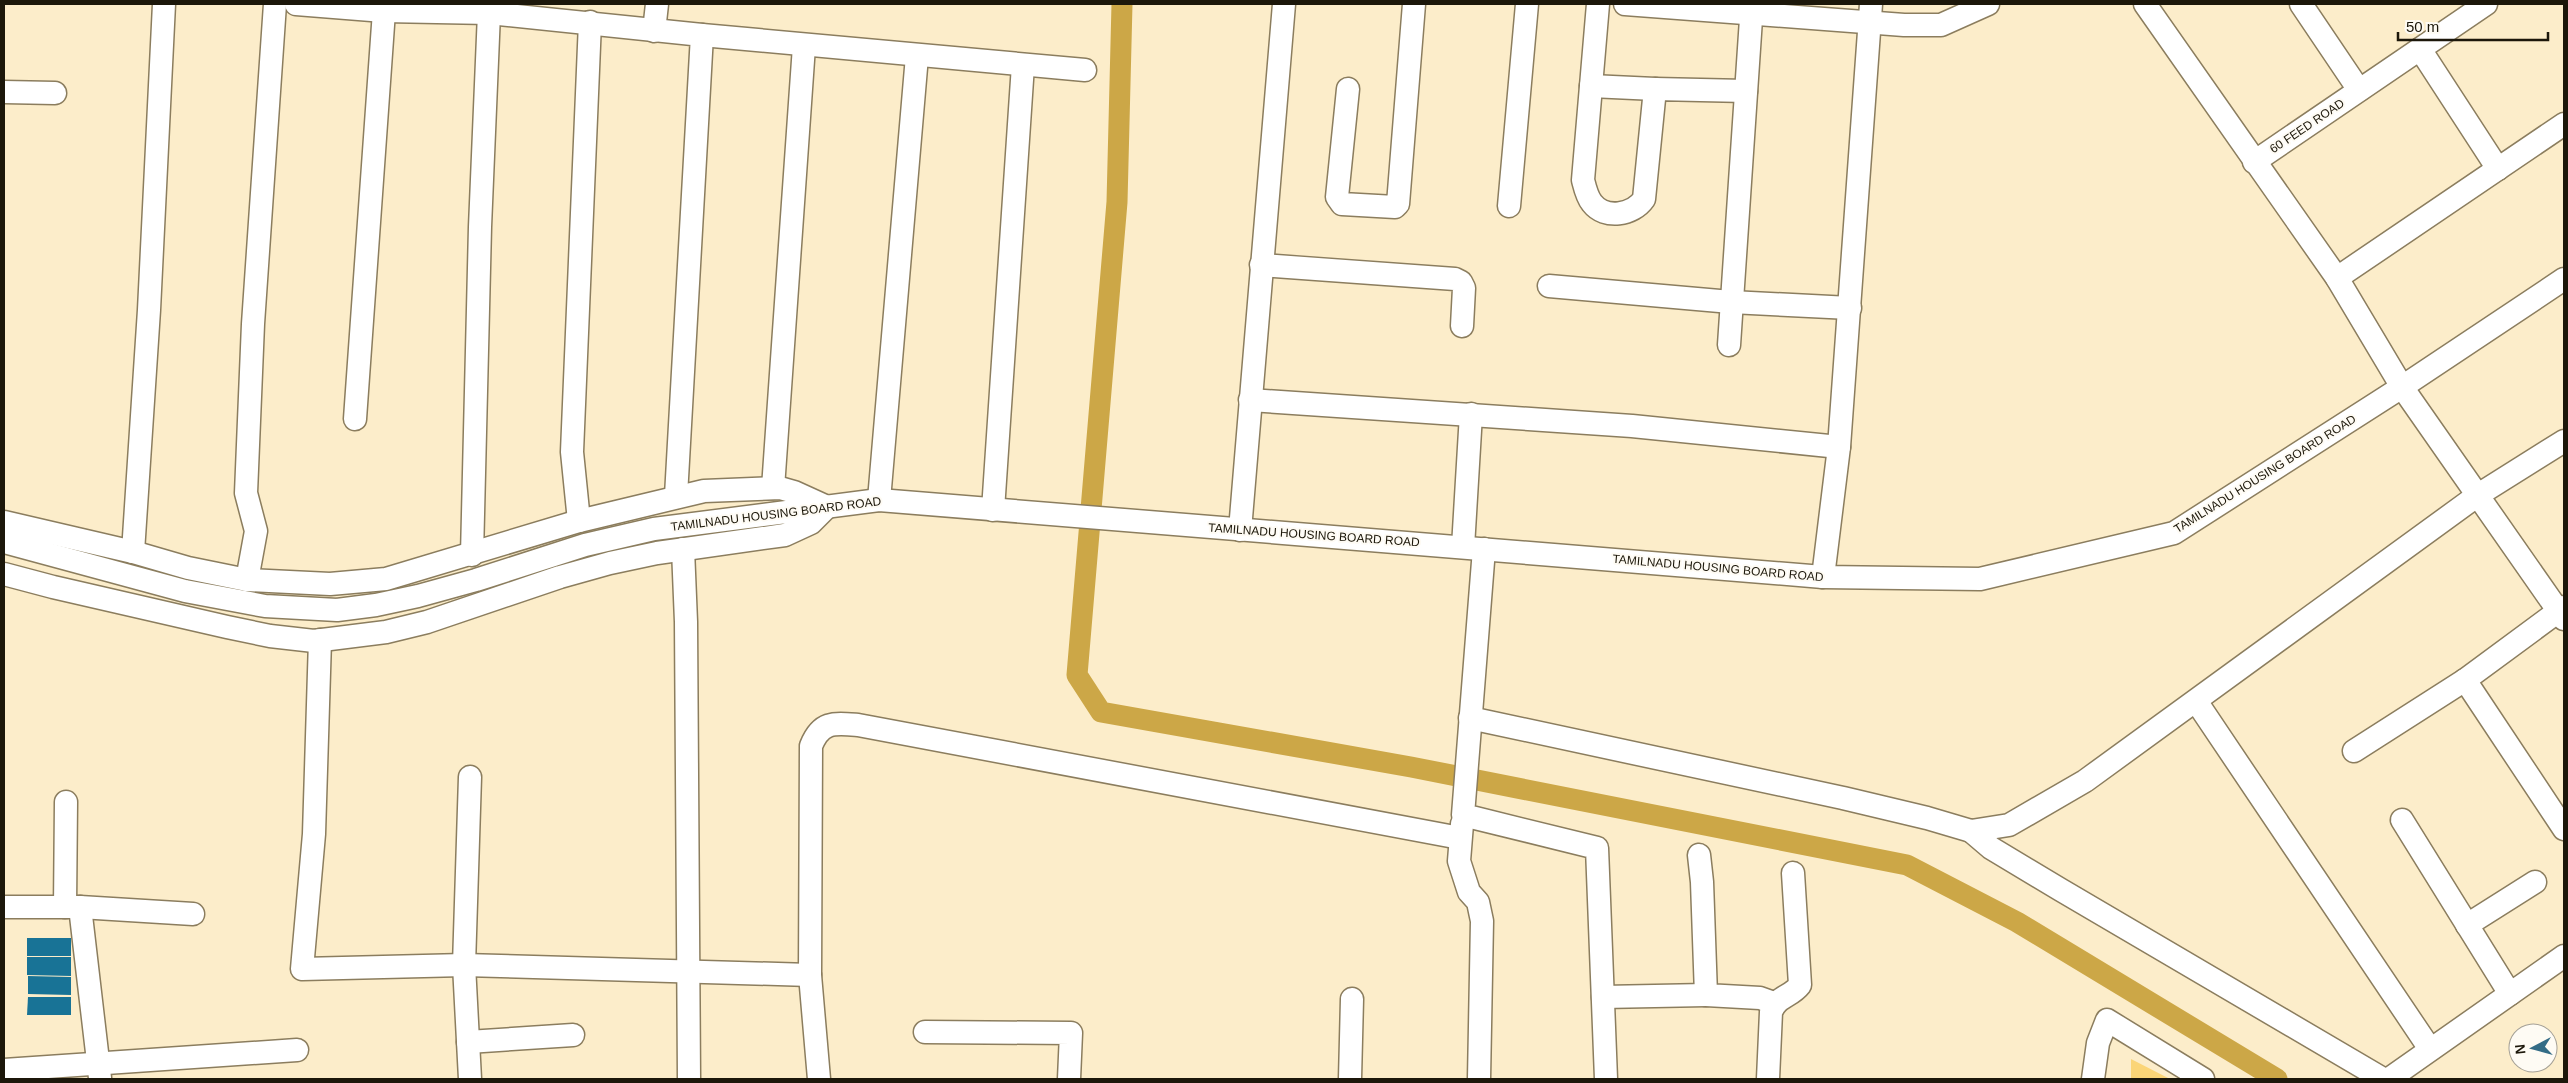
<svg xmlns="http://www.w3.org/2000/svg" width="2568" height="1083" font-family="Helvetica,sans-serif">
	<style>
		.green { fill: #fbd577 }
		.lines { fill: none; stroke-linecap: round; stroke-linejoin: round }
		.canal { stroke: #cca747; stroke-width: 21 }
		.building { fill: #187396 }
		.minor-casing { stroke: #8b7d5e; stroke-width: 25 }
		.minor { stroke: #fff; stroke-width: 22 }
		.labels { text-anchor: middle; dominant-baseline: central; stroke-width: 4; stroke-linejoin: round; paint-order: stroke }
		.street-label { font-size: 12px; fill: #1c170a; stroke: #fefbf4 }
	</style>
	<rect width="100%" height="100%" fill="#fcedca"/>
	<polygon class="green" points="2131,1059 2170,1079 2131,1079"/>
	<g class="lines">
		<polyline class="canal" points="1122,4 1117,202 1077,675 1101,712 1411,767 1907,865 2017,922 2277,1079"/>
	</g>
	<g class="building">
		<rect x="27" y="938" width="44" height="18"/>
		<polygon points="27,957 71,957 71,976 27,975"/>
		<polygon points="28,976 71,977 71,995 28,994"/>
		<polygon points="28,997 71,997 71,1015 27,1015"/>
	</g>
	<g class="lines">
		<g class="minor-casing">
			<g id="minor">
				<polyline points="296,4 384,11 489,13 702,35 676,496"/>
				<path d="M1598,4l-15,176c2,8 4,17 9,23 13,17 41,12 52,-4l11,-110 91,2"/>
				<polyline points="1625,4 1904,25 1941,25 1988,4"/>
				<polyline points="2145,4 2337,278 2402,387 2564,619"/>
				<polyline points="2301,4 2359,90"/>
				<polyline points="654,31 657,4"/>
				<polyline points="702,35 1085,70"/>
				<polyline points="2420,49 2498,169"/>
				<polyline points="1591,86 1655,89"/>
				<polyline points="1348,89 1337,197 1342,204 1395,207 1398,204 1414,4"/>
				<polyline points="4,92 55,93"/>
				<polyline points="2254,162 2486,4"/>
				<polyline points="1509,206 1527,4"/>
				<polyline points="1261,265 1455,279 1461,282 1464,288 1462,326"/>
				<polyline points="2337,278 2564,124"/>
				<polyline points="1549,286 1731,302 1850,308"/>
				<polyline points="1729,345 1752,4"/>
				<polyline points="1250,400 1632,426 1839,447"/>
				<polyline points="355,419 384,11"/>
				<polyline points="773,488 804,46"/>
				<polyline points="879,500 917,56"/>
				<polyline points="993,510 1023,65"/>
				<polyline points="579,521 572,452 590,22"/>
				<polyline points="4,522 133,552 188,568 247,580 330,584 386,579 579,521 704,491 780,488 794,492 827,507 811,523 785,535 657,553 610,563 560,577 427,622 386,632 314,641 270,636 227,627 53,587 4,574"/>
				<polyline points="1240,530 1284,4"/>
				<polyline points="4,542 185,591 265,606 337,610 376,605 418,596 476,580 585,545 654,529 879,500 1823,577 1980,579 2174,533 2402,387 2564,279"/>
				<polyline points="1463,547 1471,414"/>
				<polyline points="683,549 686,622 689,1079"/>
				<polyline points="1484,549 1463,815 1597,848 1606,1079"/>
				<polyline points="133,552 149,310 164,4"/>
				<polyline points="472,555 480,227 489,13"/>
				<polyline points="1823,577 1839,447 1871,4"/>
				<polyline points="247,580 256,531 246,493 253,324 275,4"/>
				<polyline points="320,640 314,834 302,969 464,965 810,975"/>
				<polyline points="2465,680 2564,829"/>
				<polyline points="2196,701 2430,1049"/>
				<polyline points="1470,718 1843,798 1927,818 1971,831 2009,825 2085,781 2478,495 2564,441"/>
				<polyline points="2354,751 2465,680 2564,607"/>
				<polyline points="470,777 464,965 470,1079"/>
				<polyline points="2402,820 2510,994"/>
				<polyline points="1462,824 1459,861 1469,892 1478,902 1482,921 1479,1079"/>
				<polyline points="1971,831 1991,848 2061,890 2383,1079"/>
				<polyline points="1699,855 1702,882 1706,995 1760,998 1774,1003"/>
				<polyline points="4,907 80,907 100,1078"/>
				<polyline points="65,907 66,802"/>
				<polyline points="80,907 193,914"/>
				<polyline points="2467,925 2535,882"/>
				<polyline points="1603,997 1706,995"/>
				<polyline points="925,1032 1071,1033 1069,1079"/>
				<polyline points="468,1042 573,1035"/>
				<polyline points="4,1070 297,1050"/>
				<path d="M819,1079l-9,-104 1,-229c10,-25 23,-23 47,-21l602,113"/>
				<polyline points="1350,1079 1352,999"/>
				<path d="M1768,1079l3,-67c6,-16 20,-15 29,-27l-7,-112"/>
				<polyline points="2093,1079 2098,1043 2107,1020 2203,1079"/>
				<polyline points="2389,1079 2564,956"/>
			</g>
		</g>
		<use href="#minor" class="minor"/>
	</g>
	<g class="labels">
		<g class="street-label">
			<text transform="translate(2307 126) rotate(-34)">60 FEED ROAD</text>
			<text transform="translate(2265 474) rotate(-32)">TAMILNADU HOUSING BOARD ROAD</text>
			<text transform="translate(776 514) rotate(-7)">TAMILNADU HOUSING BOARD ROAD</text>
			<text transform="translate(1314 535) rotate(4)">TAMILNADU HOUSING BOARD ROAD</text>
			<text transform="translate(1718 568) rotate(5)">TAMILNADU HOUSING BOARD ROAD</text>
		</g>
	</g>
	<rect width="2568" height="1083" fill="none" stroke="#1c170a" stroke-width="10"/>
	<g transform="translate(2533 1048) rotate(264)"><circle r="24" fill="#fefbf4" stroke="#a4a096"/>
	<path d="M0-4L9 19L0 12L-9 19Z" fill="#346c86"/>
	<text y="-8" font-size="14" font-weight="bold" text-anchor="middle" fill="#1c170a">N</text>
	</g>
	<path d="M2398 32v8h150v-8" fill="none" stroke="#1c170a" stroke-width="2.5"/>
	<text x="2406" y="32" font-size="15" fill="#1c170a" stroke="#fefbf4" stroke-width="4" paint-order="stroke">50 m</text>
</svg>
